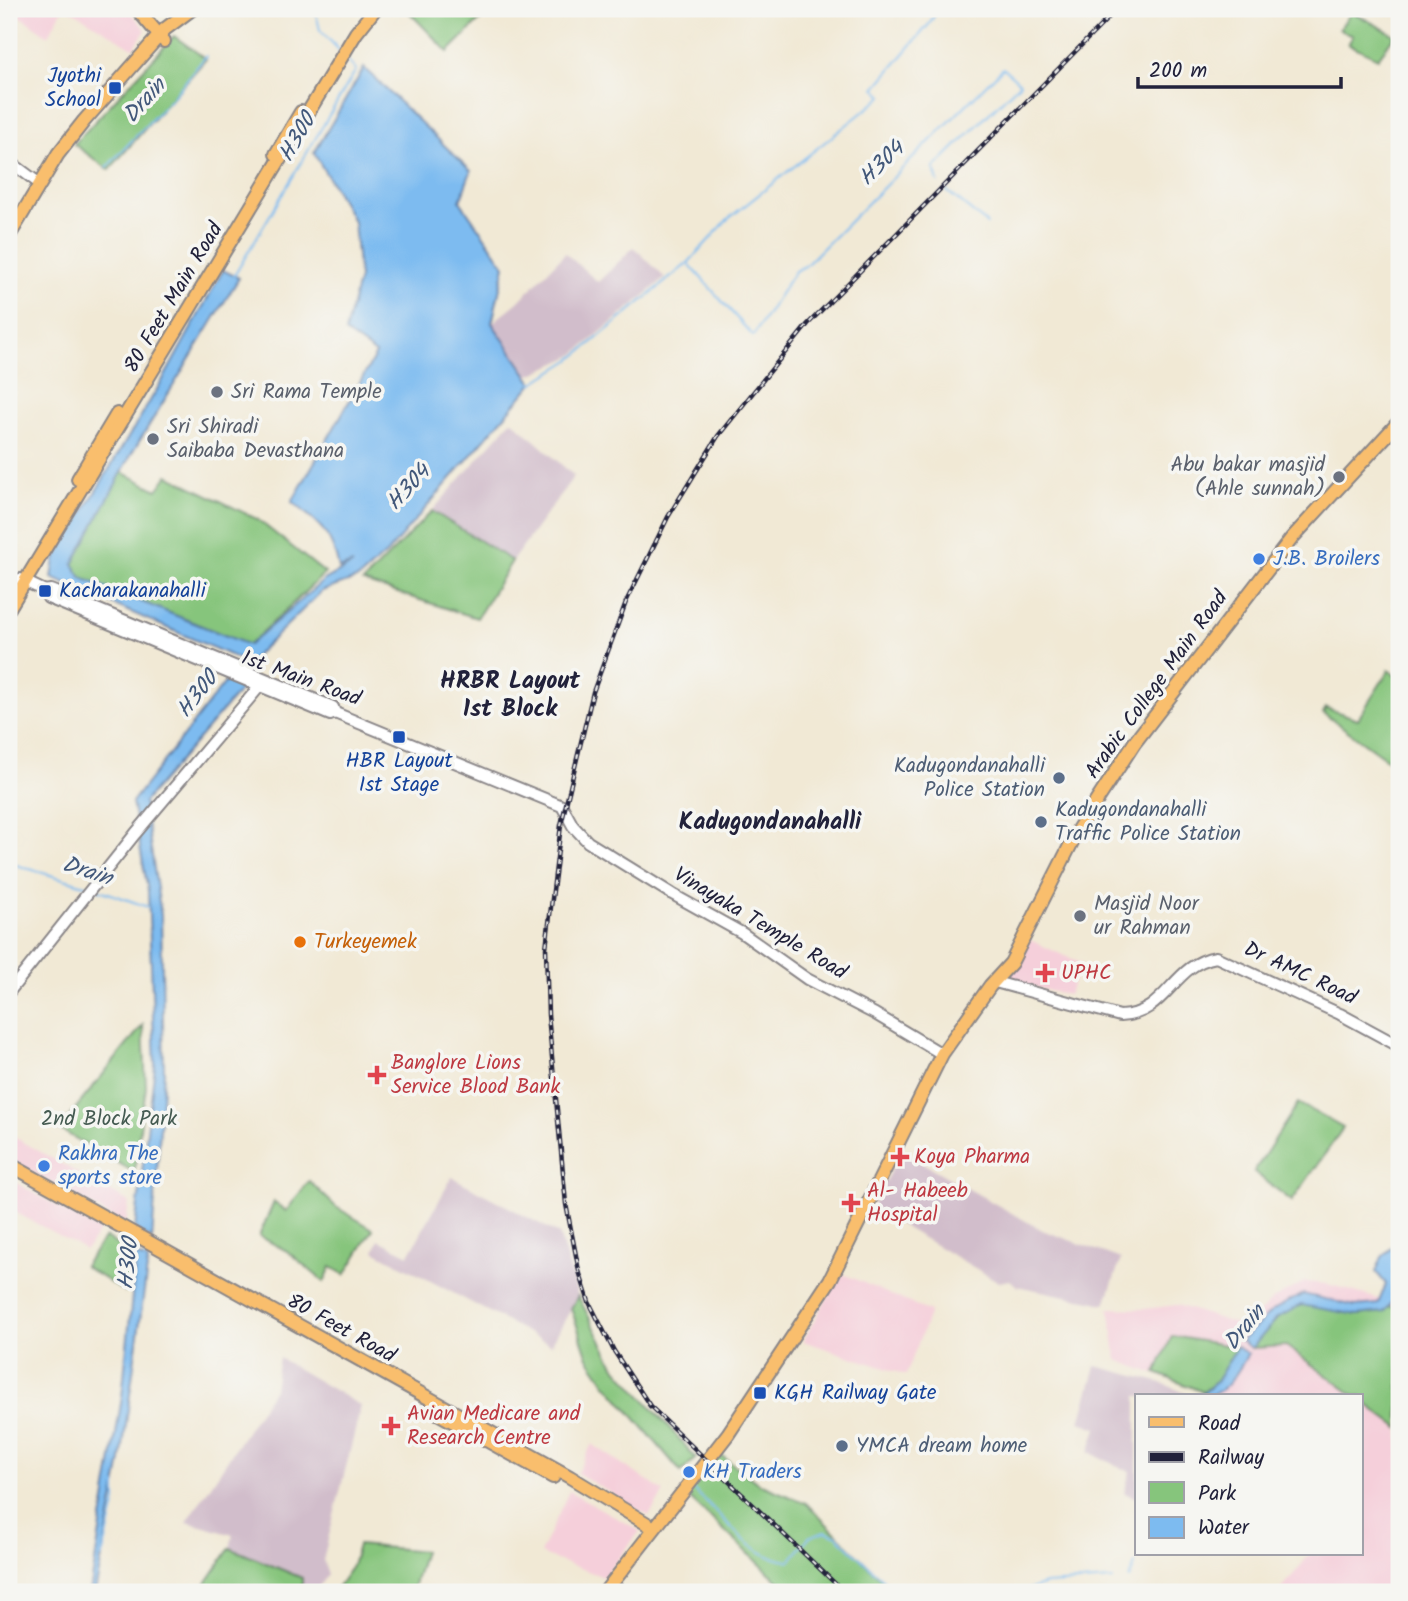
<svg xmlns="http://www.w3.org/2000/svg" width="1408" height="1601" font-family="Kalam,sans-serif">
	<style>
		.built { fill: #f5cfda }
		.industrial { fill: #d1bdcb }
		.green { fill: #86c57c; stroke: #54745c; stroke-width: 2 }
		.water { fill: #7dbbf0; stroke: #506e96; stroke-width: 2 }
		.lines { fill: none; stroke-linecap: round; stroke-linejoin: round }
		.stream { stroke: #7dbbf0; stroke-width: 2 }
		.minor-casing { stroke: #8a8688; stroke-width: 14 }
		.major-casing { stroke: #8a8688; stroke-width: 16 }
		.minor { stroke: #fff; stroke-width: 10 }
		.major { stroke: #f9be6d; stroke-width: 12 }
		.rail-casing { stroke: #22223b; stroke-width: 4.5 }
		.rail { stroke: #f6f6f2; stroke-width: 2; stroke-dasharray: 5; stroke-linecap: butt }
		.transit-dot { fill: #1a4fb4; stroke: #f6f6f2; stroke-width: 2.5 }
		.worship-dot { fill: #6b7280; stroke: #f6f6f2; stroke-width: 2.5 }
		.shop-dot { fill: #3f7fe0; stroke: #f6f6f2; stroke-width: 2.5 }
		.service-dot { fill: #5c6f8a; stroke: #f6f6f2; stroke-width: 2.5 }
		.food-dot { fill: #e8710a; stroke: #f6f6f2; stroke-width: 2.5 }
		.health-dot { fill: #e0444e; stroke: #f6f6f2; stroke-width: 2.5 }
		.labels { text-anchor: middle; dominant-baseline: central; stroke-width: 7; stroke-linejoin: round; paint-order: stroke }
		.transit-label { font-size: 21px; fill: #164399; stroke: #f6f6f2; text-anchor: start }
		.street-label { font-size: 21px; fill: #22223b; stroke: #f6f6f2 }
		.worship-label { font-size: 21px; fill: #5b616d; stroke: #f6f6f2; text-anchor: start }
		.shop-label { font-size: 21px; fill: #366cbe; stroke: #f6f6f2; text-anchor: start }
		.service-label { font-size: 21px; fill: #4e5e75; stroke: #f6f6f2; text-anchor: start }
		.food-label { font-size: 21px; fill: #c56008; stroke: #f6f6f2; text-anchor: start }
		.health-label { font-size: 21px; fill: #be3a42; stroke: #f6f6f2; text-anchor: start }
		.park-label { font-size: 21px; fill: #455b52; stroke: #f6f6f2 }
		.water-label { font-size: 23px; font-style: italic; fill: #42587a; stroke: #f6f6f2 }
		.quarter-label { font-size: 24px; font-weight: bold; fill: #22223b; stroke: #f6f6f2 }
	</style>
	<rect width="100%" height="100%" fill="#f6f6f2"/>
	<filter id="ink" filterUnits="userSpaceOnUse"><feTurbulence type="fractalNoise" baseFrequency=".0143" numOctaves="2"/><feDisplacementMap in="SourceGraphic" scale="14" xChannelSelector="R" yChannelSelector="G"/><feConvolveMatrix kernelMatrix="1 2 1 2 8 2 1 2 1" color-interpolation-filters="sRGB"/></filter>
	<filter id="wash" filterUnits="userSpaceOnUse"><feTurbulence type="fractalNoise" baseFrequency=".00686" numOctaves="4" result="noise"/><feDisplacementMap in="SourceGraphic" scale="28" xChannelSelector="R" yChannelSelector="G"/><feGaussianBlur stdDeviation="1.57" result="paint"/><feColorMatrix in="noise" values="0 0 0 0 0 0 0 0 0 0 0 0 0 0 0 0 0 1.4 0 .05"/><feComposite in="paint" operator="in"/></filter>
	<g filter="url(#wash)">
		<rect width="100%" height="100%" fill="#f1e9d5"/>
		<g class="built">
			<polygon points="10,9 63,9 48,36"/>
			<polygon points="69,9 128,9 146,30 133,48"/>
			<polygon points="1028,939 1082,964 1068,995 1007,981"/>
			<polygon points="9,1134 129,1202 126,1225 9,1159"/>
			<polygon points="9,1179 100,1230 86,1250 9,1209"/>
			<polygon points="841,1273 930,1312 906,1375 803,1341"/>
			<polygon points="1304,1282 1328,1284 1392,1303 1399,1287 1399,1584 1390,1592 1279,1592 1310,1554 1361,1554 1361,1396 1214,1396 1117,1360 1109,1308 1145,1309 1177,1305 1245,1327 1273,1299"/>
			<polygon points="592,1444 664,1492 649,1516 577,1473"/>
			<polygon points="569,1491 640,1531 604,1577 540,1554"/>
		</g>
		<g class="industrial">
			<polygon points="634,247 665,278 572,356 528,376 492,323 518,302 565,253 598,282"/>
			<polygon points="512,420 574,476 512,561 432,511"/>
			<polygon points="901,1151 1042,1230 1121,1259 1105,1304 1017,1286 1010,1280 999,1282 871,1208"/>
			<polygon points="452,1177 559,1234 578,1296 551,1345 374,1251 379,1240 409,1255"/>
			<polygon points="279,1358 361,1406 323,1560 328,1574 315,1592 302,1592 302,1578 230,1548 233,1535 187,1522 274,1389"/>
			<polygon points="1096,1366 1162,1383 1192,1396 1137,1396 1137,1498 1124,1493 1130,1472 1089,1452 1097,1428 1080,1422"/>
		</g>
		<g class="green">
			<polygon points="406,9 491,9 448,52"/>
			<polygon points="1352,12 1395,35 1378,58 1348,44 1353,36 1339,29"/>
			<polygon points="174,36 206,59 109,170 74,144"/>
			<polygon points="122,472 157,490 168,475 257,519 325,573 249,645 82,578 73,564"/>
			<polygon points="432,511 512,561 477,618 363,582"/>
			<polygon points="1389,670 1399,679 1399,768 1323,713 1326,708 1358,719"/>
			<polygon points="143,1025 146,1087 134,1172 59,1129"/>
			<polygon points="1298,1103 1343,1128 1292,1201 1254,1172"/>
			<polygon points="309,1181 336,1207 373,1229 345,1275 331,1267 324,1282 287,1251 259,1236 274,1202 286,1211"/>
			<polygon points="105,1237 130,1252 125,1292 84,1266"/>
			<polygon points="578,1296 614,1365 696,1458 681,1472 606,1384 588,1358 571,1308"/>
			<path d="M1309,1304l48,11 27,-3 6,-6 9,3v119l-38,-28v-4h-6l-69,-50 -34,2c15,-18 31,-42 57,-44z"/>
			<polygon points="1172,1336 1237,1347 1216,1382 1203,1392 1156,1373"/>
			<polygon points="718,1453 759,1484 806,1503 894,1592 790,1592 684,1493"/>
			<polygon points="358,1545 424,1551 412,1592 334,1592 352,1566"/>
			<polygon points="230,1548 302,1578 302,1592 200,1592"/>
		</g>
		<g class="water">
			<path d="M364,68l107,103 -11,30 45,65 -13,57 41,60 -146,170 -28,25 -37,13 -74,72 -196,-85 3,-19 110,-183 58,-106 16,8 -108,177 -58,109 9,14 167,67 75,-65 29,-16 -14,5c-7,-36 -19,-45 -47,-67l84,-148 -31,-22 14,-54 -5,-56 -40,-69z"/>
			<polygon points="226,681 242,688 144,802 161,915 164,1072 152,1240 135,1229 155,1065 148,891 132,802"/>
			<path d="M1399,1241v17l-6,15c8,18 4,25 -9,39l-27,3 -56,-10 -24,13 -25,30 -11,-7 32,-31 30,-16 52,12 23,-2 8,-20 -10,-12 6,-15z"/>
			<polygon points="136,1255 148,1261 121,1461 95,1592 90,1592 122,1397"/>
			<path d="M1237,1347l11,7c-13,21 -21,42 -48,42l16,-14z"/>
		</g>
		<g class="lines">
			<g class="stream">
				<polyline points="315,9 320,30 339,50"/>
				<polyline points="107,167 172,98 206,56"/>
				<polyline points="947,191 987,224"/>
				<polyline points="688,263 728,219 883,96 875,88 930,23 938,9"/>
				<polyline points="234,276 356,70 347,60"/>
				<polyline points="532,384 572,359 688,263 753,336 795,271 805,266 1003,68 1020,83 934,168 938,182"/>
				<polyline points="9,863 88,886"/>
				<polyline points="97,889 148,907"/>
				<polyline points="145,1260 147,1249"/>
				<path d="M692,1489c31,24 56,70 98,72l19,-24 16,-6 12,5 59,56"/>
				<polyline points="102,1557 116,1501 116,1484"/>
				<polyline points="1129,1579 1135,1564"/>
				<polyline points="1021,1592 1046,1584 1113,1580"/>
			</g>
		</g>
	</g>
	<g filter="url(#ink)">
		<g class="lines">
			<g class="minor-casing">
				<g id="minor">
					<polyline points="9,161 40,184"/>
					<polyline points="20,579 45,591 48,598 330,715 335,713 562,806 573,826 588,842 672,894 742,933 807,979 875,1014 942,1054"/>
					<polyline points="45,591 51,590 333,707 335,713"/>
					<path d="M995,982l125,34c48,-2 51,-51 96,-59l124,57 59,32"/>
					<polyline points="9,992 135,834 265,680"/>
				</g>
			</g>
			<g class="major-casing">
				<g id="major">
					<polyline points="137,9 164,41"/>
					<polyline points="276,154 301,112"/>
					<polyline points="9,236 58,154 84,121 165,29 192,9"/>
					<polyline points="78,479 117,414"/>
					<polyline points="9,608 356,33 375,9"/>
					<polyline points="9,1164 570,1477 654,1528"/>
					<polyline points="434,1411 553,1477"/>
					<polyline points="605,1592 728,1434 830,1280 942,1054 990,986 1011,963 1079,828 1135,742 1292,538 1399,422"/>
				</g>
			</g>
			<use href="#minor" class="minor"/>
			<use href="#major" class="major"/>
			<g class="rail-casing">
				<polyline id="rail" points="844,1592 650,1406 614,1351 589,1302 579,1271 566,1204 548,1015 546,948 561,825 593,692 626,602 668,517 718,436 808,324 1117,9"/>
			</g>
			<use href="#rail" class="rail"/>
		</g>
	</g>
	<g class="transit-dot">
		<rect x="108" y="81" width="14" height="14" rx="3.5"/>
		<rect x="38" y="584" width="14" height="14" rx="3.5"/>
		<rect x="392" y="730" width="14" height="14" rx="3.5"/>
		<rect x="753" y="1386" width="14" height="14" rx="3.5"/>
	</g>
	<g class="worship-dot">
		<circle cx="217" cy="392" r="7"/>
		<circle cx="153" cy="439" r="7"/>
		<circle cx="1339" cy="477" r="7"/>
		<circle cx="1080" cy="916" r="7"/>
	</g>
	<g class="shop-dot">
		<circle cx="1259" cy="559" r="7"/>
		<circle cx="44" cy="1166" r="7"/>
		<circle cx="689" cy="1472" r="7"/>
	</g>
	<g class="service-dot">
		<circle cx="1059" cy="778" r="7"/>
		<circle cx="1041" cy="822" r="7"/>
		<circle cx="842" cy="1446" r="7"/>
	</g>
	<circle class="food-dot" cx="300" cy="942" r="7"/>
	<g class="health-dot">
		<path d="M1041.5 962.5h7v7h7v7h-7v7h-7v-7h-7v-7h7z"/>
		<path d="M373.5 1064.5h7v7h7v7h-7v7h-7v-7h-7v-7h7z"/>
		<path d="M896.5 1146.5h7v7h7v7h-7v7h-7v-7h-7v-7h7z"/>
		<path d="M847.5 1192.5h7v7h7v7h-7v7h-7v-7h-7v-7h7z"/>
		<path d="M387.5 1415.5h7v7h7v7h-7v7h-7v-7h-7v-7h7z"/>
	</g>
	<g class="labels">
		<g class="transit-label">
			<text x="101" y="76" text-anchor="end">Jyothi<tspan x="101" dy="24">School</tspan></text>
			<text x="59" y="591">Kacharakanahalli</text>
			<text x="399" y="761" text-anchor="middle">HBR Layout<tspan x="399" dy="24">Ist Stage</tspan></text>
			<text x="774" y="1393">KGH Railway Gate</text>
		</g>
		<g class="street-label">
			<text transform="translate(174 298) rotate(-59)">80 Feet Main Road</text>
			<text transform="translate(301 679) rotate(20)">1st Main Road</text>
			<text transform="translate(1157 685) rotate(-54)">Arabic College Main Road</text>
			<text transform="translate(760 924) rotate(31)">Vinayaka Temple Road</text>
			<text transform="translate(1300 974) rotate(25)">Dr AMC Road</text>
			<text transform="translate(341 1329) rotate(29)">80 Feet Road</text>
		</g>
		<g class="worship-label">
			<text x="231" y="392">Sri Rama Temple</text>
			<text x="167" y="427">Sri Shiradi<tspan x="167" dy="24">Saibaba Devasthana</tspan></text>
			<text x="1325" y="465" text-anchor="end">Abu bakar masjid<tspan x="1325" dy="24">(Ahle sunnah)</tspan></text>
			<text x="1094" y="904">Masjid Noor<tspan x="1094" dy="24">ur Rahman</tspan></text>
		</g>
		<g class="shop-label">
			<text x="1273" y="559">J.B. Broilers</text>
			<text x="58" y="1154">Rakhra The<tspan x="58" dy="24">sports store</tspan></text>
			<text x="703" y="1472">KH Traders</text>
		</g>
		<g class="service-label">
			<text x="1045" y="766" text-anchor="end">Kadugondanahalli<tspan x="1045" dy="24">Police Station</tspan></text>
			<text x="1055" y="810">Kadugondanahalli<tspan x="1055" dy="24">Traffic Police Station</tspan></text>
			<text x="856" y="1446">YMCA dream home</text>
		</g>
		<g class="food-label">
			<text x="314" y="942">Turkeyemek</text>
		</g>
		<g class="health-label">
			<text x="1061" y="973">UPHC</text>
			<text x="391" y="1063">Banglore Lions<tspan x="391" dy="24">Service Blood Bank</tspan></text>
			<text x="914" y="1157">Koya Pharma</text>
			<text x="867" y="1191">Al- Habeeb<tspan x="867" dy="24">Hospital</tspan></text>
			<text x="407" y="1414">Avian Medicare and<tspan x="407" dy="24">Research Centre</tspan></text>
		</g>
		<g class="park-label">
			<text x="109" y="1119">2nd Block Park</text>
		</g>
		<g class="water-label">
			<text transform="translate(145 101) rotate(-48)">Drain</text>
			<text transform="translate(298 138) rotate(-60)">H300</text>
			<text transform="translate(882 164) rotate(-44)">H304</text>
			<text transform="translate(409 488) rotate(-48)">H304</text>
			<text transform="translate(198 695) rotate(-52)">H300</text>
			<text transform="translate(87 872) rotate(18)">Drain</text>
			<text transform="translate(129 1264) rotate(-84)">H300</text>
			<text transform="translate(1245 1328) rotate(-51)">Drain</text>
		</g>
		<g class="quarter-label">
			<text x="510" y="681">HRBR Layout<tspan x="510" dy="28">1st Block</tspan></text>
			<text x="770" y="822">Kadugondanahalli</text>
		</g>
	</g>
	<rect width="1408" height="1601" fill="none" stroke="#f6f6f2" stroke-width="35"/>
	<rect x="1135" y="1394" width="228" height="161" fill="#f6f6f2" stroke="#a1a1a9" stroke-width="2"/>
	<rect x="1149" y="1417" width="35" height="10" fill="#f9be6d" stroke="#a1a1a9" stroke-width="2"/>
	<text x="1198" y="1430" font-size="21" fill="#22223b">Road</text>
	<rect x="1149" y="1452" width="35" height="10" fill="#22223b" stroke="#a1a1a9" stroke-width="2"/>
	<text x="1198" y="1464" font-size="21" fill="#22223b">Railway</text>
	<rect x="1149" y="1482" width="35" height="21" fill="#86c57c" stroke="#a1a1a9" stroke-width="2"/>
	<text x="1198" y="1500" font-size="21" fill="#22223b">Park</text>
	<rect x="1149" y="1517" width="35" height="21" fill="#7dbbf0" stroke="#a1a1a9" stroke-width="2"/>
	<text x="1198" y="1534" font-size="21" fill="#22223b">Water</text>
	<path d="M1138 77v10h203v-10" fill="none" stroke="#22223b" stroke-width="3.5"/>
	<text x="1149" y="77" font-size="21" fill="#22223b" stroke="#f6f6f2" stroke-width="5" paint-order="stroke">200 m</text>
</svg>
